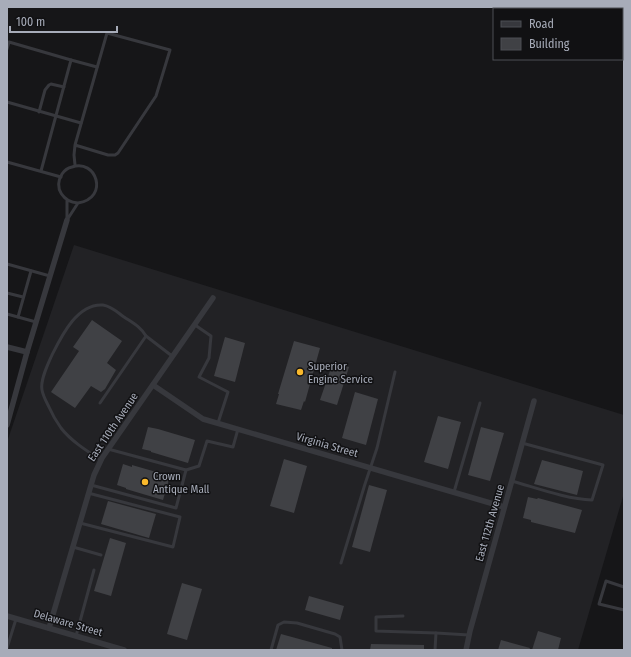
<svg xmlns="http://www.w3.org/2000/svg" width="631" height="657" font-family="'Fira Sans Condensed',sans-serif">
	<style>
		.built { fill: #222225 }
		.building { fill: #404145 }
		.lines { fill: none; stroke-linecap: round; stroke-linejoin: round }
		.service { stroke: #37383d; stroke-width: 3 }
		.minor { stroke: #37383d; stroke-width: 5.5 }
		.motorway { stroke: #62656e; stroke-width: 10 }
		.poi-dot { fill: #fab92c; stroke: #111113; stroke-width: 1.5 }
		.labels { text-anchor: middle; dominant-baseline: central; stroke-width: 3; stroke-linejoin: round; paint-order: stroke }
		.poi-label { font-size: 11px; fill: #a7acb9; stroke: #111113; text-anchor: start }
		.street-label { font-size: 11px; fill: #a7acb9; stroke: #111113 }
	</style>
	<rect width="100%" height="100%" fill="#161618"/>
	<polygon class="built" points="74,245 624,415 624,493 578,650 7,650 7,442"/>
	<g class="building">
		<polygon points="92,320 122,341 107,363 116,370 105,389 101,392 91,386 75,408 51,392 79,351 73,347"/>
		<polygon points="225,337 245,343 235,382 214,376"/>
		<polygon points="294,341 320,348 305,402 304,401 301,410 276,404 279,394 278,394"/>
		<polygon points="333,362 349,367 337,405 320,400"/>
		<polygon points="355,392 378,399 366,445 342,438"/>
		<polygon points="438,416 461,422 448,469 424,462"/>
		<polygon points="148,427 158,429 195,440 188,463 151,452 151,451 142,449"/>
		<polygon points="481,427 504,433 490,481 468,475"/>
		<polygon points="284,459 307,466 294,513 270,506"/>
		<polygon points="542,460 583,471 577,495 534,484"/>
		<polygon points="123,464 132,467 132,465 170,476 163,500 126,489 126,488 117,485"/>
		<polygon points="369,485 387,490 370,552 352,547"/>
		<polygon points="528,497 537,499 538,498 582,510 575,533 531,522 531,520 523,518"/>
		<polygon points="108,501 156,514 149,538 101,524"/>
		<polygon points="110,538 126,543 111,596 94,591"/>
		<polygon points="182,583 202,589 187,640 167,634"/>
		<polygon points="309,596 344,606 340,620 305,610"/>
		<polygon points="538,631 561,638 558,650 532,650"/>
		<polygon points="281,634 332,648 332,650 276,650"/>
		<polygon points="501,640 530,648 529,650 498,650"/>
		<polygon points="371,644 424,645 424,650 370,650"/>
	</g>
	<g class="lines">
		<g class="service">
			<polyline points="7,49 9,42 71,60 41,171"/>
			<polyline points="71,60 97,67"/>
			<polyline points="7,102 81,123"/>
			<polyline points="39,112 45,90 49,85 51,84 64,87"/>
			<polyline points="75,145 108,155 115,155 118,153 156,96 170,50 107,33 75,145 74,155 75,165"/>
			<polyline points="7,162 61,177"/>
			<path d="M67,200v20l11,-17c32,-5 18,-45 -6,-36 -5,1 -8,4 -10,7 -9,15 2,28 16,29"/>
			<polyline points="7,264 50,276"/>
			<polyline points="7,293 23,297"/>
			<polyline points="7,314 36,322"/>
			<polyline points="18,317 31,271"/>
			<polyline points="195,325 211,336 209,358 199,377 228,392 218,423"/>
			<polyline points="100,403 146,336 172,356"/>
			<path d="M101,460c-14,-9 -30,-19 -40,-32 -5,-7 -9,-14 -12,-21 -3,-6 -6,-11 -7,-17 -2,-10 6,-26 10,-35 9,-18 25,-52 51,-50 8,1 14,7 21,12 9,6 17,10 22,19"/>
			<polyline points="186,470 199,466 207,441 233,447 238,429"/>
			<path d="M512,481c25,7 54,18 80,19l11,-35 -81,-22"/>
			<polyline points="91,485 176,508 186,470 108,449"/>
			<polyline points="454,492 480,403"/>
			<polyline points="80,523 173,547 180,517 88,493"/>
			<polyline points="73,547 101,555"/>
			<polyline points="341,563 365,484 377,448 395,372"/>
			<polyline points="624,587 606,581 599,604 624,610"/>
			<polyline points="403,616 376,617 376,631 436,633 435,650"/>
			<polyline points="436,633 469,635"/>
			<polyline points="76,636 94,570"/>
			<polyline points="7,648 16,619"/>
			<polyline points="271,650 278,625 284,622 297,623 335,634 340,637 342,650"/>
		</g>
		<g class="minor">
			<polyline points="7,347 27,352"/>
			<polyline points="153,385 203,419 504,507"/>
			<polyline points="7,425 27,352 67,220"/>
			<polyline points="7,616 124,650"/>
			<polyline points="49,628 94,475 102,458 213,298"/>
			<polyline points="466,650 470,631 534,401"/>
		</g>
		<g class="motorway">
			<polyline points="498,7 508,9"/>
			<polyline points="545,7 552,9"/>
			<polyline points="611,7 618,9"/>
			<polyline points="622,29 624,29"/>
		</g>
	</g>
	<g class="poi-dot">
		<circle cx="300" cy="372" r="4"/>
		<circle cx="145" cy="482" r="4"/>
	</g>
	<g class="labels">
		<g class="poi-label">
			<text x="308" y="366">Superior<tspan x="308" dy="13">Engine Service</tspan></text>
			<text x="153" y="476">Crown<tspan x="153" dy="13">Antique Mall</tspan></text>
		</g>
		<g class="street-label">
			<text transform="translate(113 427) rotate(-56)">East 110th Avenue</text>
			<text transform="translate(327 445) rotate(16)">Virginia Street</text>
			<text transform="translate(490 523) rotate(-74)">East 112th Avenue</text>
			<text transform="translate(68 623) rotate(16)">Delaware Street</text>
		</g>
	</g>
	<rect width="631" height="657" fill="none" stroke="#a7acb9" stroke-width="16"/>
	<rect x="493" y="8" width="130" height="52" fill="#111113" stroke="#4d4f55"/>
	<rect x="501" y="21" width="20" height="6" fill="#37383d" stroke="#4d4f55"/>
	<text x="529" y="28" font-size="12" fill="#a7acb9">Road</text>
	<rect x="501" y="38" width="20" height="12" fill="#404145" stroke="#4d4f55"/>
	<text x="529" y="48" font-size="12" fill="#a7acb9">Building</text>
	<path d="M10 26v6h107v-6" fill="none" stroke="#a7acb9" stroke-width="2"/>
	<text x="16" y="26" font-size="12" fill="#a7acb9" stroke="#111113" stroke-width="3" paint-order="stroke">100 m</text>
</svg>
